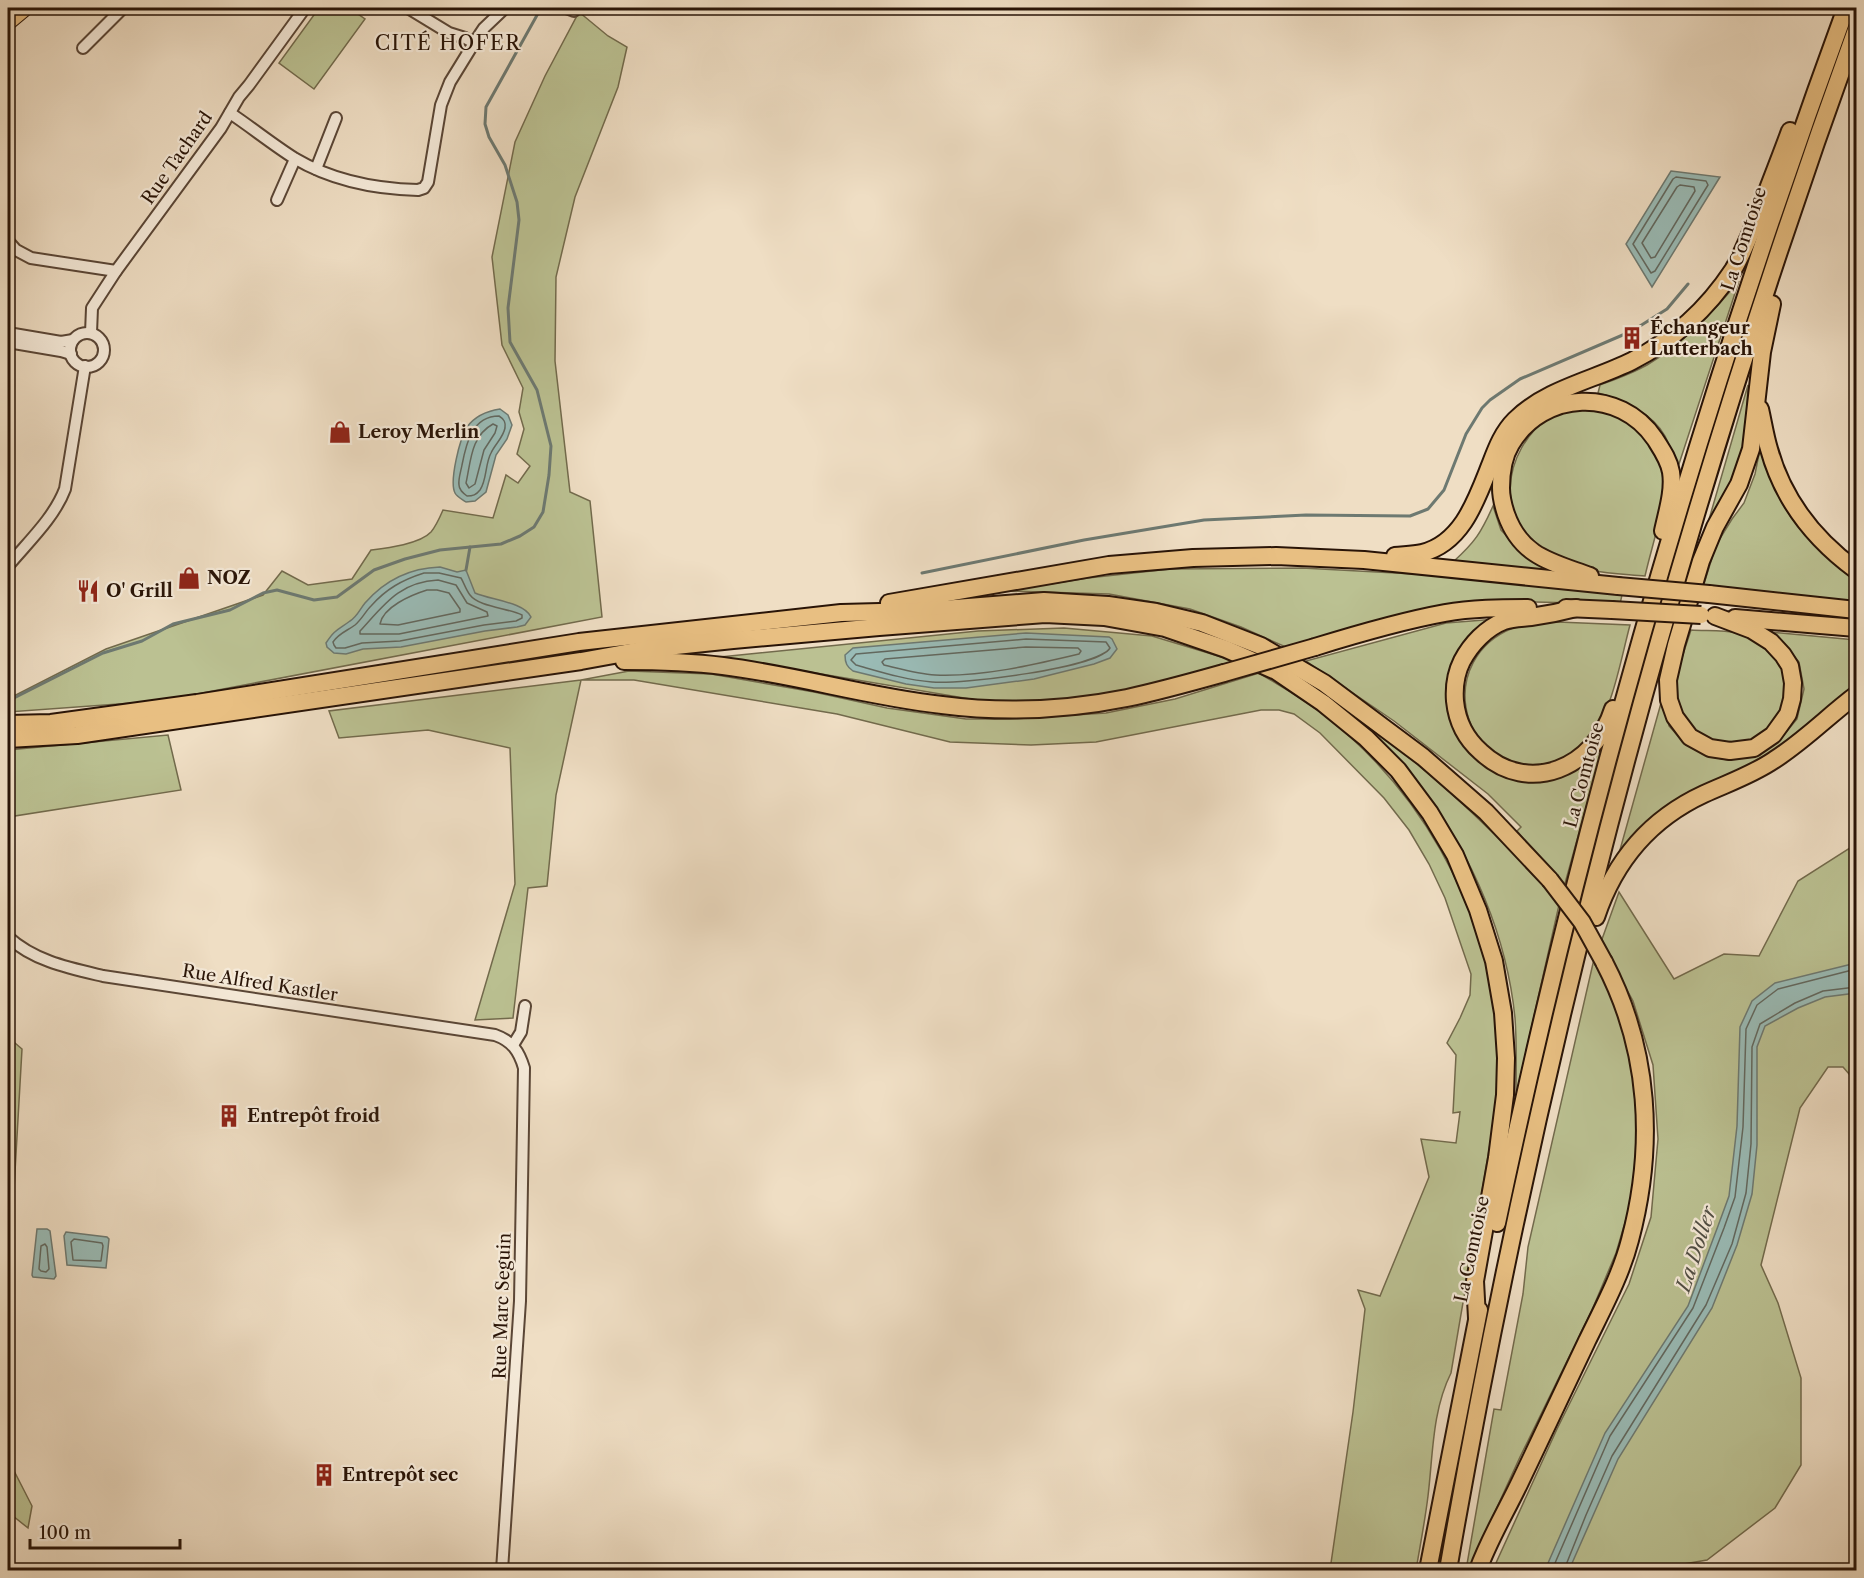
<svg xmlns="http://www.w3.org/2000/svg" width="1864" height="1578" font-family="'Libre Caslon Text',serif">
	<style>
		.green { fill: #bbc192; stroke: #726a4c; stroke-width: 1.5 }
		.water { fill: #9abcb7; stroke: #6d7971; stroke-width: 1.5 }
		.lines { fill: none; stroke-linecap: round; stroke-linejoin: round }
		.shore { stroke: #62685f; stroke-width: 1.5 }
		.stream { stroke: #6d7971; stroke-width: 3 }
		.minor-casing { stroke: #5a4636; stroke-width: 14 }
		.major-casing { stroke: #291407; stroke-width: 16 }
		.highway-casing { stroke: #291407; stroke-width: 20 }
		.minor { stroke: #f5ead9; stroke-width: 10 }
		.major { stroke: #e8bf82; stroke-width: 14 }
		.highway { stroke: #e8bf82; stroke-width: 16 }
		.highway-bridge-casing { stroke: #291407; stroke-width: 20; stroke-linecap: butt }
		.highway-bridge { stroke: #e8bf82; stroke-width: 16 }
		.labels { text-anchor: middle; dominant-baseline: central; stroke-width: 4.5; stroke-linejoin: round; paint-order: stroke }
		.street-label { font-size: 18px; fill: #291407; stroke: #f5ead9 }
		.poi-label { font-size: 18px; font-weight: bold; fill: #291407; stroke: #f5ead9; text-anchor: start }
		.neighbourhood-label { font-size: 20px; letter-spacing: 1.5px; fill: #291407; stroke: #f5ead9 }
		.water-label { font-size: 20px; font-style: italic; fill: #514f45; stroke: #f5ead9 }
	</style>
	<rect width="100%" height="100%" fill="#efdec4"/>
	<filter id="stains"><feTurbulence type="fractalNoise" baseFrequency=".00333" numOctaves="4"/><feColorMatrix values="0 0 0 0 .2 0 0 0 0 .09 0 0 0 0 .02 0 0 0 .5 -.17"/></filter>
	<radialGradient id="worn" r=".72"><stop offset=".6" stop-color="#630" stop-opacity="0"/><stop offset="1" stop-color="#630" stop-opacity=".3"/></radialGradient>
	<g class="green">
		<polygon points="319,8 349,8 365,19 314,89 279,63"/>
		<path d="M579,12l29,24 19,11 -9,40 -43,110 -19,80 -1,84 15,131 20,9 12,116 -442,84 -152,11v-13l98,-50 157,-54 19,-24 26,14 44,-6 19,-29c16,-2 49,-6 60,-18 5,-6 9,-15 12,-22l50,8 13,-43 12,8 12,-17 -13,-12 7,-25 -5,-17 4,-24 -21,-43 -10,-88 23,-115 30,-66z"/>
		<path d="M1739,281l-61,186c-4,-10 -8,-21 -13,-31 -13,-23 -43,-37 -67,-43l2,-8c16,-6 33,-12 47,-20 37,-22 65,-52 92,-84z"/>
		<path d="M1748,385c-1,20 -1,41 -5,61 -7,35 -27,69 -42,101z"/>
		<path d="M1595,409c7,2 16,3 22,6 21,9 48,42 48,65 -1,32 -13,65 -20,96 -31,-3 -61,-3 -89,-17 -6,-2 -10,-7 -15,-11 -34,-25 -39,-65 -19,-101 6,-10 14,-21 24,-27 17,-9 31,-10 49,-11z"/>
		<path d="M1761,444c5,16 9,34 16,49 17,37 49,64 79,89v21l-153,-16 13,-42 16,-26 12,-16 11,-29z"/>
		<path d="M1493,506l8,24 23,24 31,19 -102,-11c22,-20 28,-29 40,-56z"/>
		<polygon points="1302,568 1433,575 1622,595 1620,604 1490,601 1288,648 1241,627 1190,609 1109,594 1004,591 1088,578 1170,569"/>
		<polygon points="1497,619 1477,631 1447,704 1454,729 1468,749 1487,767 1511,778 1538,781 1571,772 1603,746 1564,887 1517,831 1521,827 1488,794 1394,721 1306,661 1446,623"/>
		<path d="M1558,622l72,3c-10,37 -17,85 -41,115 -13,16 -32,24 -52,25 -81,2 -100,-107 -24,-137 14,-5 30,-6 45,-6z"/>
		<polygon points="1064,628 1152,636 1238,662 1128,692 1059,701 982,701 720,657 978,631"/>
		<path d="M1691,630c15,1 32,0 46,3 23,5 47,21 51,46 0,4 -1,9 -1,14 -2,17 -10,32 -24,42 -12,9 -29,12 -43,9 -22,-4 -44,-30 -44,-52 0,-21 9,-43 15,-62z"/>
		<polygon points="1769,632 1856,640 1856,685 1775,753 1618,857 1663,696 1669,726 1686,745 1707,756 1728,760 1753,756 1779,741 1797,719 1804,689 1799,662 1784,644"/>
		<path d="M629,671l82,3 103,18 73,16 79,11h44l96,-6 69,-14 84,-26c21,13 42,24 61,39 99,75 164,189 176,313 2,26 2,52 1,78l-46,270c-19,38 -18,82 -23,123 -3,25 -8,50 -12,74h-86l23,-158 12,-103 -7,-19 22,6 49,-119 -8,-38 35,4 4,-31 -7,1 3,-58 -9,-12 13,-25 10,-23 1,-21 -26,-76 -16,-34 -20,-34 -25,-32 -64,-65 -26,-19 -15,-4h-18l-165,32 -65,3 -81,-3 -113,-28 -203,-34h-53l-25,115 -9,91 -19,2 -15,130 -38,2 40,-136 -5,-136 -82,-18 -89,8 -10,-27 252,-31z"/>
		<path d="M1342,707c53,36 102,78 148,123 25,24 49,48 69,75l-43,191c0,-26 1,-53 -1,-78 -8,-81 -42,-161 -91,-226 -24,-31 -54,-59 -82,-85z"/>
		<polygon points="168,735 181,790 8,817 8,750"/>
		<polygon points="1856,844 1856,1082 1843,1067 1828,1067 1800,1108 1761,1265 1778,1303 1801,1378 1801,1465 1775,1508 1707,1560 1655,1569 1495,1570 1496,1563 1557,1429 1629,1284 1651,1217 1658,1139 1653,1065 1633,1001 1601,942 1619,892 1674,979 1724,954 1759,956 1798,881"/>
		<polygon points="1594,959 1618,1009 1633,1065 1640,1117 1634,1192 1616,1253 1592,1310 1520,1457 1493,1516 1473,1570 1466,1570 1494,1409 1501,1410 1523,1294 1528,1247"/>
		<polygon points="8,1037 22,1049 8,1294"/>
		<polygon points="8,1459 32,1506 28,1528 8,1512"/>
	</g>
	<g class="water">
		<polygon points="1671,171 1720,177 1652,287 1626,244"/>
		<path d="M500,409l8,6 4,10 -5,14 -11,16 -10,37 -11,9 -9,1c-4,-3 -9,-5 -11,-9 -6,-12 5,-55 12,-66 8,-11 20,-16 33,-18z"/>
		<path d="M440,567l17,5 9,-2 9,23c16,7 49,9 56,24l-6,8 -8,2 -32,4 -84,16 -38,2 -17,5 -12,-1 -7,-6 -1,-4c9,-14 12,-13 24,-22 7,-4 10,-12 15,-18 20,-23 45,-35 75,-36z"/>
		<path d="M1026,633l83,4 3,2 5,10 -7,9 -16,6 -60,15 -68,9h-32l-28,-4 -53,-13c-6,-4 -8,-8 -8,-16l8,-7z"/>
		<polygon points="1856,963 1856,993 1825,997 1798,1008 1765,1026 1757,1047 1757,1145 1752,1194 1737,1245 1712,1308 1618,1459 1569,1570 1545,1570 1605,1433 1688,1306 1718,1226 1729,1196 1737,1126 1740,1027 1752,1001 1775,983"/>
		<polygon points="37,1229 47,1229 50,1231 56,1276 54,1279 33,1277 32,1275"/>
		<polygon points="66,1232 107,1237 109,1239 106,1268 67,1265 64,1236"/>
	</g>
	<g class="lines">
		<g class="shore">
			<polygon points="1676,177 1706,181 1708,185 1655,271 1651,273 1633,244 1673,179"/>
			<polygon points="1680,185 1694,187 1695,191 1655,257 1651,258 1642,243 1677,187"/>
			<path d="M499,416c5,3 7,6 6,12 -2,10 -10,16 -14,25 -6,11 -4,27 -11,37 -4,5 -7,6 -13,6 -4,-3 -8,-6 -8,-11 -1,-6 2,-14 3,-20 4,-21 10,-49 37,-49z"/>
			<path d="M493,424l4,2 -2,7 -11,17 -9,34 -6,4 -3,-5c5,-23 5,-47 27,-59z"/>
			<path d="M424,573h15l22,5c3,5 5,12 9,17 9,12 38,13 52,20v3l-6,3 -32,4 -84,16 -38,2 -17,5h-9l-2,-3 -1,-3c6,-9 14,-11 22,-17 7,-6 10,-13 16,-19 15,-17 31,-26 53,-33z"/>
			<path d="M438,580l18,5 11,18 20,9 1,4 -89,18h-39v-3c24,-26 39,-49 78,-51z"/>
			<path d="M427,590h10l12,3 11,16v3l-62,13 -18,-1c3,-17 31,-29 47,-34z"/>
			<path d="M1026,639l80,3 4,6c-12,20 -151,37 -178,34 -26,-2 -51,-10 -76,-17l-5,-5 5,-6z"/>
			<path d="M1026,647l52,1 3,3 -2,3c-46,11 -97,23 -144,21 -17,-1 -34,-6 -51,-10l-2,-3 3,-3z"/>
			<polygon points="74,1239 102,1243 103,1246 101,1261 73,1260 71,1242"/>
			<polygon points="45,1244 47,1247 49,1269 46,1272 41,1271 39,1269 41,1246"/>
			<polyline points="1552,1570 1610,1436 1693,1308 1724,1228 1735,1197 1743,1127 1746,1029 1757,1005 1778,989 1856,969"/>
			<polyline points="1564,1570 1586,1515 1612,1456 1706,1305 1732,1244 1746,1193 1751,1144 1752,1047 1760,1024 1795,1003 1823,991 1856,987"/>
		</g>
		<g class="stream">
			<polyline points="466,570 470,547"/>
			<polyline points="922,573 1084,540 1204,520 1306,515 1410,516 1428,509 1444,490 1466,434 1482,408 1490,400 1520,379 1632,331 1667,309 1688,284"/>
			<polyline points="8,701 103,653 142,641 173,624 230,610 263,593 277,590 314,600 337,597 374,570 405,559 440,550 501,544 520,536 534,527 543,512 549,475 551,446 537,390 510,342 508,308 519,220 517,202 505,165 489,137 485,124 486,107 541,8"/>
		</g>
		<g class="minor-casing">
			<g id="minor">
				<polyline points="408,8 449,33 465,38 474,43 484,28 505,8"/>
				<polyline points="566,8 574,11"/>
				<polyline points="83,48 123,8"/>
				<path d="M230,113c21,14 42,31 64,45 37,22 82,31 124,32l6,-2 4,-6 13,-77 9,-23 24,-39"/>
				<polyline points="316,169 336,118"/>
				<polyline points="277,200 295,159"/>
				<polyline points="8,241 16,250 31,258 116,271"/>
				<polyline points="8,333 61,342 73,340"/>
				<polyline points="91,333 92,308 116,271 221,128 239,97 249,85 305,8"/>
				<circle cx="87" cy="350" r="17"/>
				<polyline points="8,342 61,351 71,354"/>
				<path d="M8,566c20,-24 46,-48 57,-77l20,-123"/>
				<path d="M8,937c26,24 61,31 95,39l392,59c17,6 24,16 29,33l-4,233 -18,269"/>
				<polyline points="513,1045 521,1032 525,1006"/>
			</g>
		</g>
		<g class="major-casing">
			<polyline id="major" points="8,23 26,8"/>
		</g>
		<g class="highway-casing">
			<g id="highway">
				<path d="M1760,409c3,13 5,27 9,40 14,51 46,91 87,121"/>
				<path d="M1395,556c8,-1 18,-1 27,-3 41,-10 55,-55 69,-90 6,-16 12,-31 24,-43 31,-31 79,-40 117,-59 41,-21 76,-53 101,-91 9,-15 16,-33 23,-50 11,-29 23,-59 34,-89"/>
				<path d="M1590,576c-38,-14 -69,-19 -84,-62 -3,-9 -5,-16 -5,-26 0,-14 2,-31 10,-44 32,-54 109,-57 144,-5 7,11 14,21 16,33 3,19 -4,40 -8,59"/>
				<polyline points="1709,594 1856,610"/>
				<polyline points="889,603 1109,565 1193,558 1276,556 1364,560 1618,586"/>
				<polyline points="1566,608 1612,610"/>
				<path d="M1576,608c-15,4 -30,7 -45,9 -8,1 -19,1 -27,4 -18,7 -33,23 -42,40 -6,12 -8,27 -7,40 2,20 10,37 26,51 48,45 114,15 132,-43"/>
				<polyline points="1715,616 1752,630 1771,642 1783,655 1790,666 1793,683 1792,699 1788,714 1773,735 1754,748 1730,751 1710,748 1690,737 1675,717 1669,700 1668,680 1676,645 1701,561 1715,527 1739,484 1751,449 1762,352 1772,304"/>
				<polyline points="1735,618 1856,628"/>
				<path d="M1315,647c42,-13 86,-26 130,-34 27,-5 56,-5 83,-5"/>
				<path d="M624,661c33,0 67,1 99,5 74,9 145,31 219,39 61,8 125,5 185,-7 33,-7 65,-16 97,-25"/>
				<polyline points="8,724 51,723 197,703 579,642 841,613 918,611 1044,601 1108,605 1156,612 1202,623 1261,646 1324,683 1423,757 1486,812 1550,880"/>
				<polyline points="8,739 77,735 581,661 647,649 733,640 879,627 1045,614 1104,617 1165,628 1226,649 1276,671 1323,703 1366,738 1398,770 1430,813 1455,855 1478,910 1494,961 1503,1013 1506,1058 1505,1095 1497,1158 1475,1281 1477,1318"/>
				<path d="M1596,917c19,-57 54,-98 108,-123 24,-11 48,-19 70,-34 30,-19 54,-44 82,-65"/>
				<path d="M1497,1223c87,-413 204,-820 349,-1215"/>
				<polyline points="1428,1570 1479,1310"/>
				<path d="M1448,1570c91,-523 227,-1041 408,-1540"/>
				<path d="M1478,1570c11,-31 29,-60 43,-90 22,-47 44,-93 66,-139 16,-33 34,-66 43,-101 25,-94 20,-190 -26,-278"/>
			</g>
		</g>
		<use href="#minor" class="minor"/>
		<use href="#major" class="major"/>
		<use href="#highway" class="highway"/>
		<g class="highway-bridge-casing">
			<g id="highway-bridge">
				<polyline points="1618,586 1709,594"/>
				<polyline points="1612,610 1701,615"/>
				<polyline points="1224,673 1315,647"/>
				<polyline points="1550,880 1582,922 1604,962"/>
			</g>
		</g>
		<use href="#highway-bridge" class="highway-bridge"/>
	</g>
	<defs>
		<g id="building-bare" transform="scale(1.8)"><path d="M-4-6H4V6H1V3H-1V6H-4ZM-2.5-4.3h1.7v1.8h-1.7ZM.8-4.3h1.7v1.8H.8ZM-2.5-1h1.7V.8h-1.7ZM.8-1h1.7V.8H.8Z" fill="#8f2418" stroke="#f5ead9" stroke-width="2.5" paint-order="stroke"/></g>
		<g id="shop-bare" transform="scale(1.8)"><path d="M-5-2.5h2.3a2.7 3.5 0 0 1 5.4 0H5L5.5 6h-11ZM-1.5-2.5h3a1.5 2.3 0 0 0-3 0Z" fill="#8f2418" stroke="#f5ead9" stroke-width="2.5" paint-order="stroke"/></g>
		<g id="restaurant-bare" transform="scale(1.8)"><path d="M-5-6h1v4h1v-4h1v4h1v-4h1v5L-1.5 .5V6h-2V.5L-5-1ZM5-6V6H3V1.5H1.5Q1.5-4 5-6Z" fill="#8f2418" stroke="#f5ead9" stroke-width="2.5" paint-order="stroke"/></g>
	</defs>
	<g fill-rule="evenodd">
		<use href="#building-bare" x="1632" y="338"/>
		<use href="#shop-bare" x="340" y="432"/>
		<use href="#shop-bare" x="189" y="578"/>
		<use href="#restaurant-bare" x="88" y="591"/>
		<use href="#building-bare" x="229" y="1116"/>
		<use href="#building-bare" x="324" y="1475"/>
	</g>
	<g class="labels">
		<g class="street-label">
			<text transform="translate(177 158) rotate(-55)">Rue Tachard</text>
			<text transform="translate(1744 239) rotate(-72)">La Comtoise</text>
			<text transform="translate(1584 775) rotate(-75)">La Comtoise</text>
			<text transform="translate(260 983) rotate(9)">Rue Alfred Kastler</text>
			<text transform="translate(1472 1249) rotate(-78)">La Comtoise</text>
			<text transform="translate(502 1306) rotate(-88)">Rue Marc Seguin</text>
		</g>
		<g class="poi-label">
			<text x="1650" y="328">Échangeur<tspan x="1650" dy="21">Lutterbach</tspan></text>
			<text x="358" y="432">Leroy Merlin</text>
			<text x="207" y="578">NOZ</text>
			<text x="106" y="591">O' Grill</text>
			<text x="247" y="1116">Entrepôt froid</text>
			<text x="342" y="1475">Entrepôt sec</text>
		</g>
		<g class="neighbourhood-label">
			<text x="448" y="43">CITÉ HOFER</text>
		</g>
		<g class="water-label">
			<text transform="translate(1696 1249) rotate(-72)">La Doller</text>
		</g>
	</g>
	<rect width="1864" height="1578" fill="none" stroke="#efdec4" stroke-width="30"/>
	<rect x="9" y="9" width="1846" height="1560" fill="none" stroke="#291407" stroke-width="3"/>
	<rect x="15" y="15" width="1834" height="1548" fill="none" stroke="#291407" stroke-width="1.5"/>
	<path d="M30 1539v9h150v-9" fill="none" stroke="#291407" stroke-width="3"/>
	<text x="39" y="1539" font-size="18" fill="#291407" stroke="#f5ead9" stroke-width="4.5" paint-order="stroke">100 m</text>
	<rect width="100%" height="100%" filter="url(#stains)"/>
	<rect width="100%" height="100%" fill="url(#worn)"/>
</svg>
